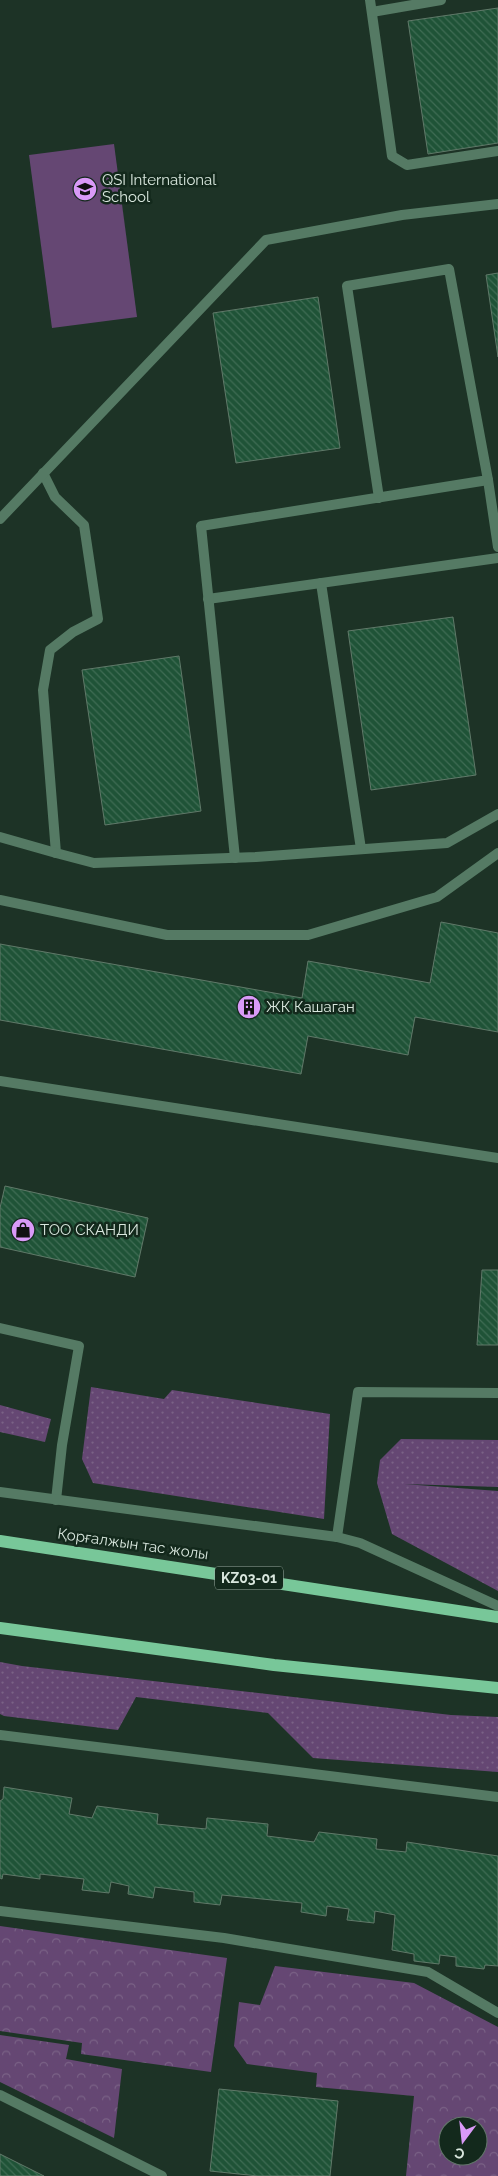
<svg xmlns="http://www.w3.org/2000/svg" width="498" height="2176" font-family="Raleway,sans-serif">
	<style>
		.grass { fill: url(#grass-dots) }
		.park { fill: url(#park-crowns); fill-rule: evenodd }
		.pitch { fill: #654773 }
		.building { fill: url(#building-back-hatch); stroke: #607969 }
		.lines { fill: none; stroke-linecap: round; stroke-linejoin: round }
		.lane { stroke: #557a64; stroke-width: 10 }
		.street { stroke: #557a64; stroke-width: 10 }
		.primary { stroke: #78c799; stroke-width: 12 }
		.labels { text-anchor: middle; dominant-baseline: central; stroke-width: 5; stroke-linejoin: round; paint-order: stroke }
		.shield { fill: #13291c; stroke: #9eaea4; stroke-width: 1 }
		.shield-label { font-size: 14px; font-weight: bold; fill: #d9e7de }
		.poi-label { font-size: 15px; fill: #d9e7de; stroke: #13291c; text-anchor: start }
		.street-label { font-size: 15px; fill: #d9e7de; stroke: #13291c }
	</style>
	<defs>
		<pattern id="grass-dots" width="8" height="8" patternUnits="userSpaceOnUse" patternTransform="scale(1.25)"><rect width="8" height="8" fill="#654773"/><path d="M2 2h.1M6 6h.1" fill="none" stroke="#7a6286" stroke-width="1.8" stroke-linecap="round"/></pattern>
		<pattern id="park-crowns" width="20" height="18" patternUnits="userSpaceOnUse" patternTransform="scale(1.25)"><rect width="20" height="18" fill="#654773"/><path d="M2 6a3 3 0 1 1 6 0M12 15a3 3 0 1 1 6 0" fill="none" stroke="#7a6286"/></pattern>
		<pattern id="building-back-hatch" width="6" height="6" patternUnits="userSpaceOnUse" patternTransform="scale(1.25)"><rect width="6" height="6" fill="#1f5337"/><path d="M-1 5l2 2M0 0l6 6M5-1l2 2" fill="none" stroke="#3f6c54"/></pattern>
	</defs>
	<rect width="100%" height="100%" fill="#1d3326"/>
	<g class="grass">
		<polygon points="91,1387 164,1399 172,1390 330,1414 324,1519 93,1483 82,1459"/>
		<polygon points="0,1405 51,1419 45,1442 0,1432"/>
		<polygon points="401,1439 498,1440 498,1487 404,1484 498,1491 498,1591 392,1534 377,1483 380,1460"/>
		<polygon points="0,1662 22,1666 451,1715 498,1717 498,1772 313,1758 268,1713 136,1697 118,1730 4,1716 0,1714"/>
	</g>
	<g class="park">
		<polygon points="0,1926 227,1958 211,2072 81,2054 82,2043 0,2031"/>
		<path d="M275,1966l139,17 84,44v149h-92l8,-80 -98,-9 1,-14 -70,-9 -13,-18 5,-44 21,3zM448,2126h30v30h-30z"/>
		<polygon points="0,2035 69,2045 66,2059 122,2069 114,2138 0,2082"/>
	</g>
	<polygon class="pitch" points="114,144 137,317 52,328 29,155"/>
	<g class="building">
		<polygon points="498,8 498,143 428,154 408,21"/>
		<polygon points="498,273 498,357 486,275"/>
		<polygon points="318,297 340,448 236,463 213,313"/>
		<polygon points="453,617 476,775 371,790 348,631"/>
		<polygon points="179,656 201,811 105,825 82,670"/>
		<polygon points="441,922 498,933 498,1032 415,1017 408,1055 308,1036 301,1074 0,1020 0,944 302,998 308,961 430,983"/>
		<polygon points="5,1186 148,1218 135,1277 0,1247 0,1208"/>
		<polygon points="482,1270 498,1270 498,1345 477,1345"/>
		<polygon points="4,1787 72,1798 69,1814 92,1818 97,1806 158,1814 157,1824 206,1829 207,1818 268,1824 267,1836 314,1842 319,1832 377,1839 376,1849 406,1852 407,1842 498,1856 498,1966 485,1965 484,1969 456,1966 456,1957 440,1955 439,1964 414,1961 414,1954 392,1950 395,1915 375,1911 374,1923 347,1920 349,1909 327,1906 326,1916 301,1912 302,1903 222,1895 220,1905 194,1902 194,1892 155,1887 153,1898 128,1894 129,1886 111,1882 109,1893 82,1890 84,1879 40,1874 40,1879 3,1874 2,1879 0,1878 0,1801 3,1799"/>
		<polygon points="219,2089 338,2101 330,2176 258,2176 210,2171"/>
		<polygon points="0,2154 44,2176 0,2176"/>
	</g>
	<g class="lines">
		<g class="lane">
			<polyline points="370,0 392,156 407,165 498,151"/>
			<polyline points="372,12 441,0"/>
			<polyline points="43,473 55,497 84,525 98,619 73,632 50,650 43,690 56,853 94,863 256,857 447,843 498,814"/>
			<polyline points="488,480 498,547"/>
			<polyline points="0,519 266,240 402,215 498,204"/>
			<polyline points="321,583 361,849"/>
			<polyline points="208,599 498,558"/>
			<polyline points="235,858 201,526 488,480 449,269 347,286 379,498"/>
			<polyline points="0,1328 79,1346 62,1445 56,1500"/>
			<polyline points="337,1537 358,1392 498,1393"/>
			<polyline points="0,1735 498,1797"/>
			<polyline points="0,1911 224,1938 428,1972 498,2013"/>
			<polyline points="0,2095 162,2176"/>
		</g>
		<g class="street">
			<polyline points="0,837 56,853"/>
			<polyline points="0,900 167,935 308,935 437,897 498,853"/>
			<polyline points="0,1081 498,1158"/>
			<polyline points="0,1492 337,1537 360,1543 498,1606"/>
		</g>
		<g class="primary">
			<polyline points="0,1541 498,1617"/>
			<polyline points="0,1628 274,1665 498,1688"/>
		</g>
	</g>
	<defs>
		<g id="school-disc" transform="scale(1.25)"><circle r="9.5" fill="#d99af7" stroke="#13291c"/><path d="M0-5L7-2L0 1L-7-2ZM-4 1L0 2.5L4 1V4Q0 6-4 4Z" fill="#111"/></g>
		<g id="building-disc" transform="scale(1.25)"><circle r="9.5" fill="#d99af7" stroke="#13291c"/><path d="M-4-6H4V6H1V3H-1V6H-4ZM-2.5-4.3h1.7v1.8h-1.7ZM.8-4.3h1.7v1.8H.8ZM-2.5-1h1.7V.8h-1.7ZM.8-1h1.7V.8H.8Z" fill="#111"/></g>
		<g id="shop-disc" transform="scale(1.25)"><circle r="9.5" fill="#d99af7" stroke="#13291c"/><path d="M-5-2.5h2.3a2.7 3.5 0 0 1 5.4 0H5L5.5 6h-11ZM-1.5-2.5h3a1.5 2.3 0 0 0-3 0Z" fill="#111"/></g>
	</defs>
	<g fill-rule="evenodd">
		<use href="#school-disc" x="85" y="189"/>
		<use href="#building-disc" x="249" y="1007"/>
		<use href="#shop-disc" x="23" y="1230"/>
	</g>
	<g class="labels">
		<rect class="shield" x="215" y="1566.5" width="68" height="23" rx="4"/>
		<g class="shield-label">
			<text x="249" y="1578">KZ03-01</text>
		</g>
		<g class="poi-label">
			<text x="102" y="180">QSI International<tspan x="102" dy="17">School</tspan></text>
			<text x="266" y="1007">ЖК Кашаган</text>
			<text x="40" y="1230">ТОО СКАНДИ</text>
		</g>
		<g class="street-label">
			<text transform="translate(133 1544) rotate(8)">Қорғалжын тас жолы</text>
		</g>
	</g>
	<g transform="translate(463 2141) rotate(195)"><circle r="24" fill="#13291c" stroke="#62756a"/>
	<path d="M0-4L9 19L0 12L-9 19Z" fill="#d99af7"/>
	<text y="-8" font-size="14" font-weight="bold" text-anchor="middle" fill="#d9e7de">С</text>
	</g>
</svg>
